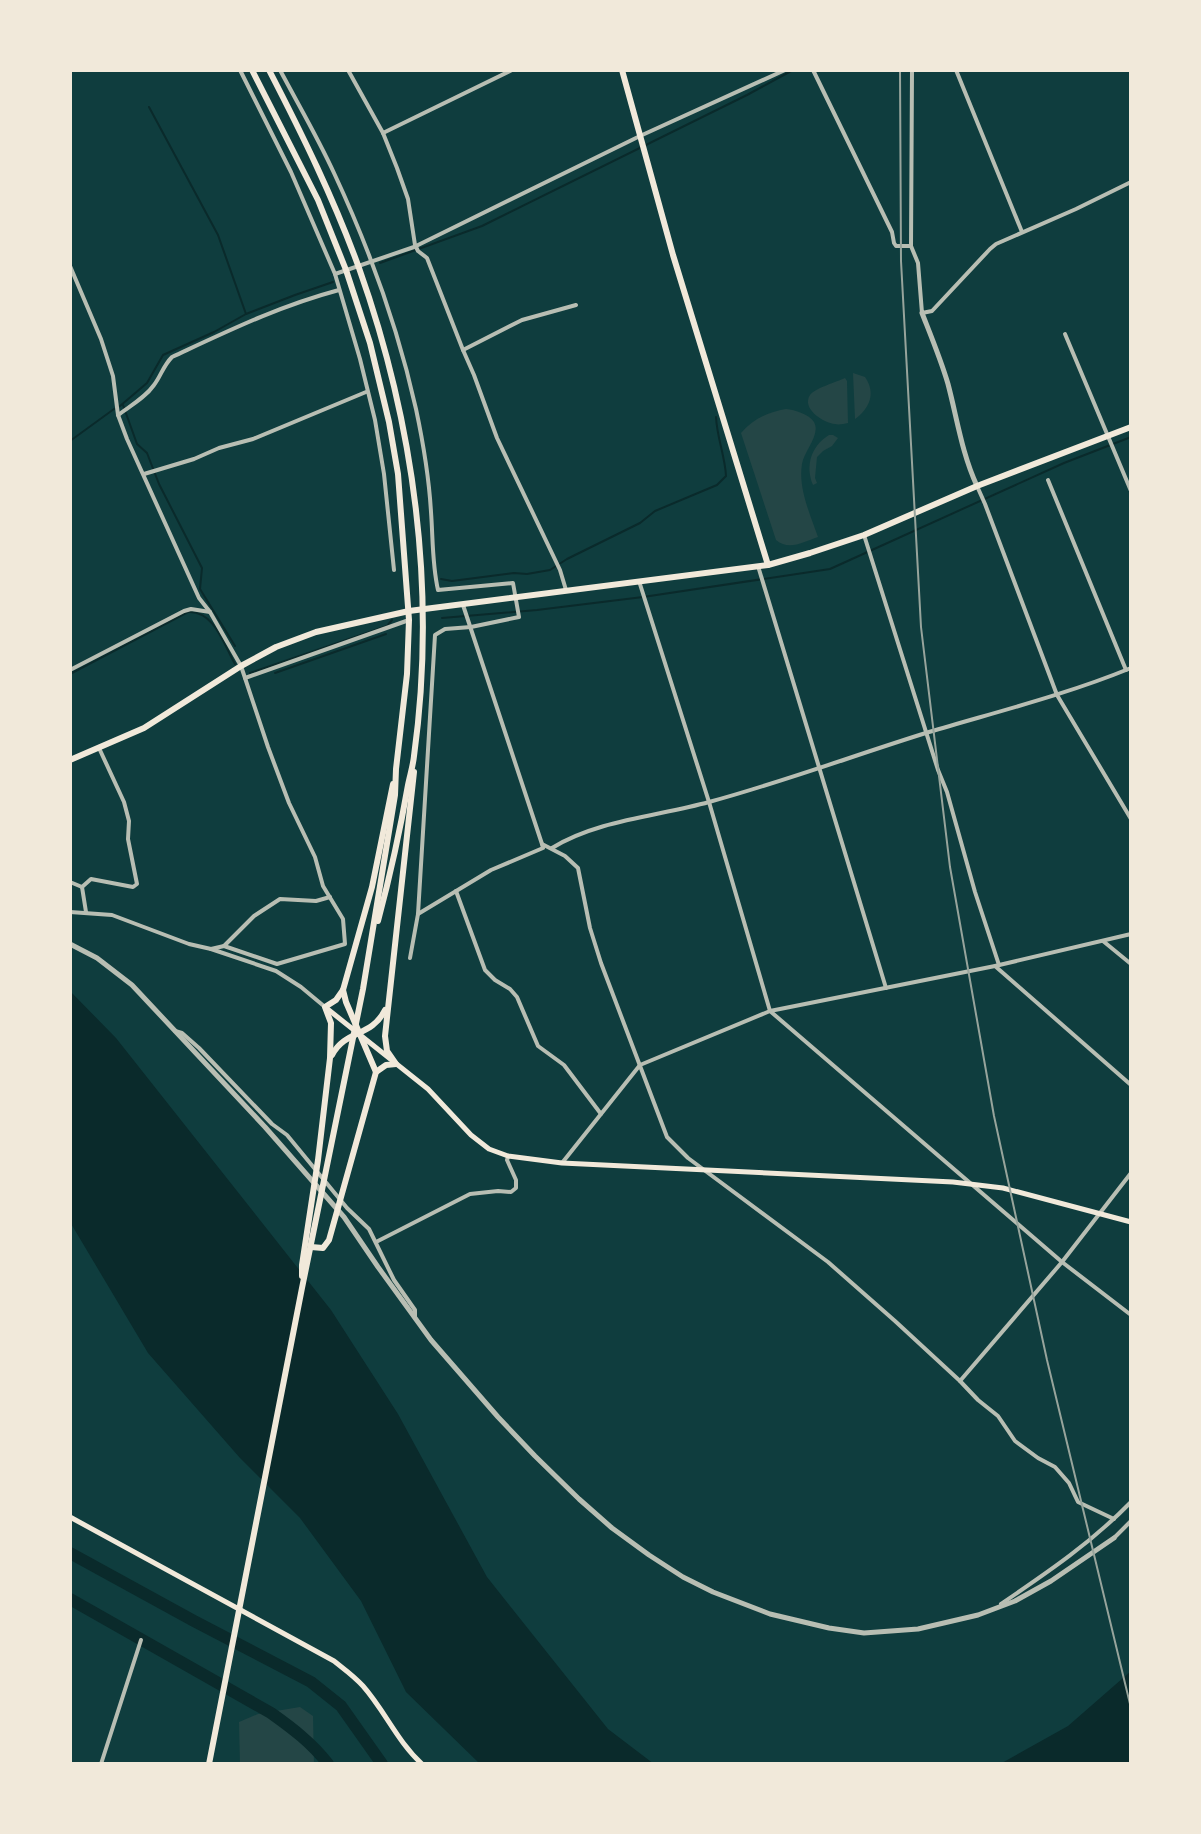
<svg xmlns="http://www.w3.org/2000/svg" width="1201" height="1834" font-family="Quicksand,sans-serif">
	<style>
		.green { fill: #244646 }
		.water { fill: #0a2a2b }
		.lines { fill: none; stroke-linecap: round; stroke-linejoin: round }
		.stream { stroke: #0a2a2b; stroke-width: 2 }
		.river { stroke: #0a2a2b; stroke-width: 12 }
		.minor { stroke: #b8beb3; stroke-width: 4 }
		.tertiary { stroke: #b8beb3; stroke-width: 5 }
		.secondary { stroke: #f1e9da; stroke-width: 5 }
		.primary { stroke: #f1e9da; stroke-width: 6 }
		.trunk { stroke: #f1e9da; stroke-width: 6 }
		.rail { stroke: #97a49c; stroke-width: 2 }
	</style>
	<rect width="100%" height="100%" fill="#0f3d3e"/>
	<g class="green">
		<path d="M853,373l12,4c11,16 5,31 -10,42z"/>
		<path d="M845,378l2,3 1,42c-4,1 -10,2 -13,1 -11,-1 -34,-15 -25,-29 5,-7 27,-13 35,-17z"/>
		<path d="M786,409c9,1 23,5 28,13 7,13 -10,29 -12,42 -4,24 8,50 16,73 -15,5 -29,14 -42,3l-35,-107c12,-14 27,-21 45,-24z"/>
		<path d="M829,435h4l5,3 -6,8 -9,5 -6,6 -2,21 2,5 -4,2c-8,-19 -2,-39 16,-50z"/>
		<polygon points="300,1707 313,1716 314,1764 240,1764 239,1722 258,1714"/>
	</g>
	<g class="water">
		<polygon points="70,991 116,1038 331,1310 398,1414 487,1577 608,1729 654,1764 480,1764 406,1692 361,1601 300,1518 240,1458 148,1353 70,1222"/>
		<polygon points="1131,1671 1131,1764 1000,1764 1068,1726"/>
	</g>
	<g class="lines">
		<g class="stream">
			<polyline points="149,107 218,235 246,314"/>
			<polyline points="380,263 482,226 747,95 793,70"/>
			<polyline points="123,405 137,444 147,453 159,484 202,568 200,589 235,646"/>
			<polyline points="120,406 147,383 163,355 214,332 246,314 295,295 333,282"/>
			<polyline points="70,441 114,409"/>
			<path d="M441,579l11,2 62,-8 13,1 23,-4 17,-11 73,-36 15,-12 62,-26 9,-9c-1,-20 -9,-38 -10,-59"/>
			<polyline points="442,618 537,610 643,597 830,569 1064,463 1131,437"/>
			<polyline points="250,673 387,626 392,620"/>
			<polyline points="275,673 386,634"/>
			<path d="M70,674l118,-62c26,-2 36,33 47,52"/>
		</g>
		<g class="river">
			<polyline points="70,1553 194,1621 311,1682 341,1706 382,1764"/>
			<path d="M70,1599l201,114c21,15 41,30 57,51"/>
		</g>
		<g class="minor">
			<polyline points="240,70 291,172 335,274 360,359 375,420 384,474 394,570"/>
			<path d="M280,70c18,34 38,68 54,103 35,75 64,155 82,236 7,33 13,68 15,103 2,26 1,52 7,78l75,-7 6,34 -48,10 -26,2 -10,6 -17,279 -8,44"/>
			<polyline points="348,70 383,133 397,168 408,199 415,245 418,251 427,258 463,350 522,320 576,305"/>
			<polyline points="813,70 892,232 894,243 896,246 910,246"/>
			<polyline points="912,70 911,246 918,263 922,313 932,311 990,249 996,244 1076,209 1131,182"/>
			<polyline points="956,70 1022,232"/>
			<polyline points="383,133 512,70"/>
			<polyline points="70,266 101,339 113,376 118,415 127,439 199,598 210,612 241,666 268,747 289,803 315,857 323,886 343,919 345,944 277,964 224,946 211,949"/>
			<polyline points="335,274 414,247 640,136 785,70"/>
			<polyline points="1065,334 1131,491"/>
			<polyline points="463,350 474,375 497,438 560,570 566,590"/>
			<path d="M118,415c12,-9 27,-17 36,-30 7,-9 9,-19 18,-28 56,-26 107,-51 167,-67"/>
			<polyline points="144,474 194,459 219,448 253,439 366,392"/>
			<polyline points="1048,480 1126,670"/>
			<polyline points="977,486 985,504 1057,695 1131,819"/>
			<polyline points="864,535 938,770 947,792 975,892 999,965"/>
			<polyline points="758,566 886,988"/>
			<polyline points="639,581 709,802 770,1011 1062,1262 1131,1315"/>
			<polyline points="463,605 542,844 565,856 578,868 590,928 601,963 667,1137 688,1158 828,1262 895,1321 960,1381 978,1400 998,1416 1015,1441 1038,1458 1055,1467 1069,1483 1078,1502 1114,1519"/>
			<polyline points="70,670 184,611 191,609 210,612"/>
			<polyline points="245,678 409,620"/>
			<path d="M552,848c45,-28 107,-32 157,-46 74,-20 146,-47 220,-70 67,-20 136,-37 202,-64"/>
			<polyline points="70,882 82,887"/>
			<polyline points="82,887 91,879 133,887 137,884 128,839 129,821 124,802 99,748"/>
			<polyline points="82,887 86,912"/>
			<polyline points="456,891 485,970 495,980 510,989 517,997 538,1046 564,1065 601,1114"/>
			<polyline points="70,912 112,915 189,944 211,949 276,971 301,987 325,1007"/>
			<polyline points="418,914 491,870 543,848 542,844"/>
			<polyline points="1103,941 1131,964"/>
			<polyline points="224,946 254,916 280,899 316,901 330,897"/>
			<polyline points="995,966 1131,1085"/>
			<polyline points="175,1031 182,1033 199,1048 272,1124 287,1135 347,1208 369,1229 394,1280 415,1310 415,1317"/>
			<polyline points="562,1163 640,1065 770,1011 995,966 1131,934"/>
			<polyline points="376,1242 470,1194 498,1191 511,1192 516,1188 516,1180 507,1160 508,1157"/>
			<polyline points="960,1381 1062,1262 1131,1173"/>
			<polyline points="1114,1538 1131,1521"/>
			<path d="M1001,1604c47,-32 90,-61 130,-102"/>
			<polyline points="101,1764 141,1640"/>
		</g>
		<g class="tertiary">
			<path d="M922,313c9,23 19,47 26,71 9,34 14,70 29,102"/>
			<polyline points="70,944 97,958 132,985 265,1127 344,1217 378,1267 431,1340 498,1417 535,1456 579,1499 612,1528 649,1555 683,1577 713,1592 770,1614 829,1628 864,1633 918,1629 978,1615 1015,1601 1051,1581 1114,1538"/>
		</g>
		<g class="secondary">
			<polyline points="325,1007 428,1089 471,1135 489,1149 508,1156 562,1163 953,1182 1003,1188 1131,1222"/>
			<path d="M70,1517l264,144c10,8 20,15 29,25 22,25 34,55 59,78"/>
		</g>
		<g class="primary">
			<polyline points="622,70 673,255 768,565"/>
			<polyline points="70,760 144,728 241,666 276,647 316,632 409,611 768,565 810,553 864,535 977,486 1131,427"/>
		</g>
		<g class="trunk">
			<path d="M269,70c33,64 65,129 90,198 55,155 78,323 55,488 -1,10 -4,19 -6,29 -8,46 -18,91 -30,136"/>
			<polyline points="343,990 346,1002 376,1072"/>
			<path d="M332,1055c14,-26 39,-17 53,-45"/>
			<polyline points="311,1247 323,1248 329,1240 376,1072 386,1065 396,1064 387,1051 385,1036 414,772"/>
			<polyline points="302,1276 302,1265 318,1160 330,1058 331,1023 325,1007 336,1000 343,990 372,887 393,784"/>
			<polyline points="209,1764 302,1288 363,989 395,795 396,769 407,674 409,620 398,474 389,422 370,343 346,270 318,200 252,70"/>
		</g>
		<polyline class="rail" points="900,70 901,261 921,627 950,867 994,1116 1047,1360 1131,1708"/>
	</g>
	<rect width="1201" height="1834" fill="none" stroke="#f1e9da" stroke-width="144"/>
</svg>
